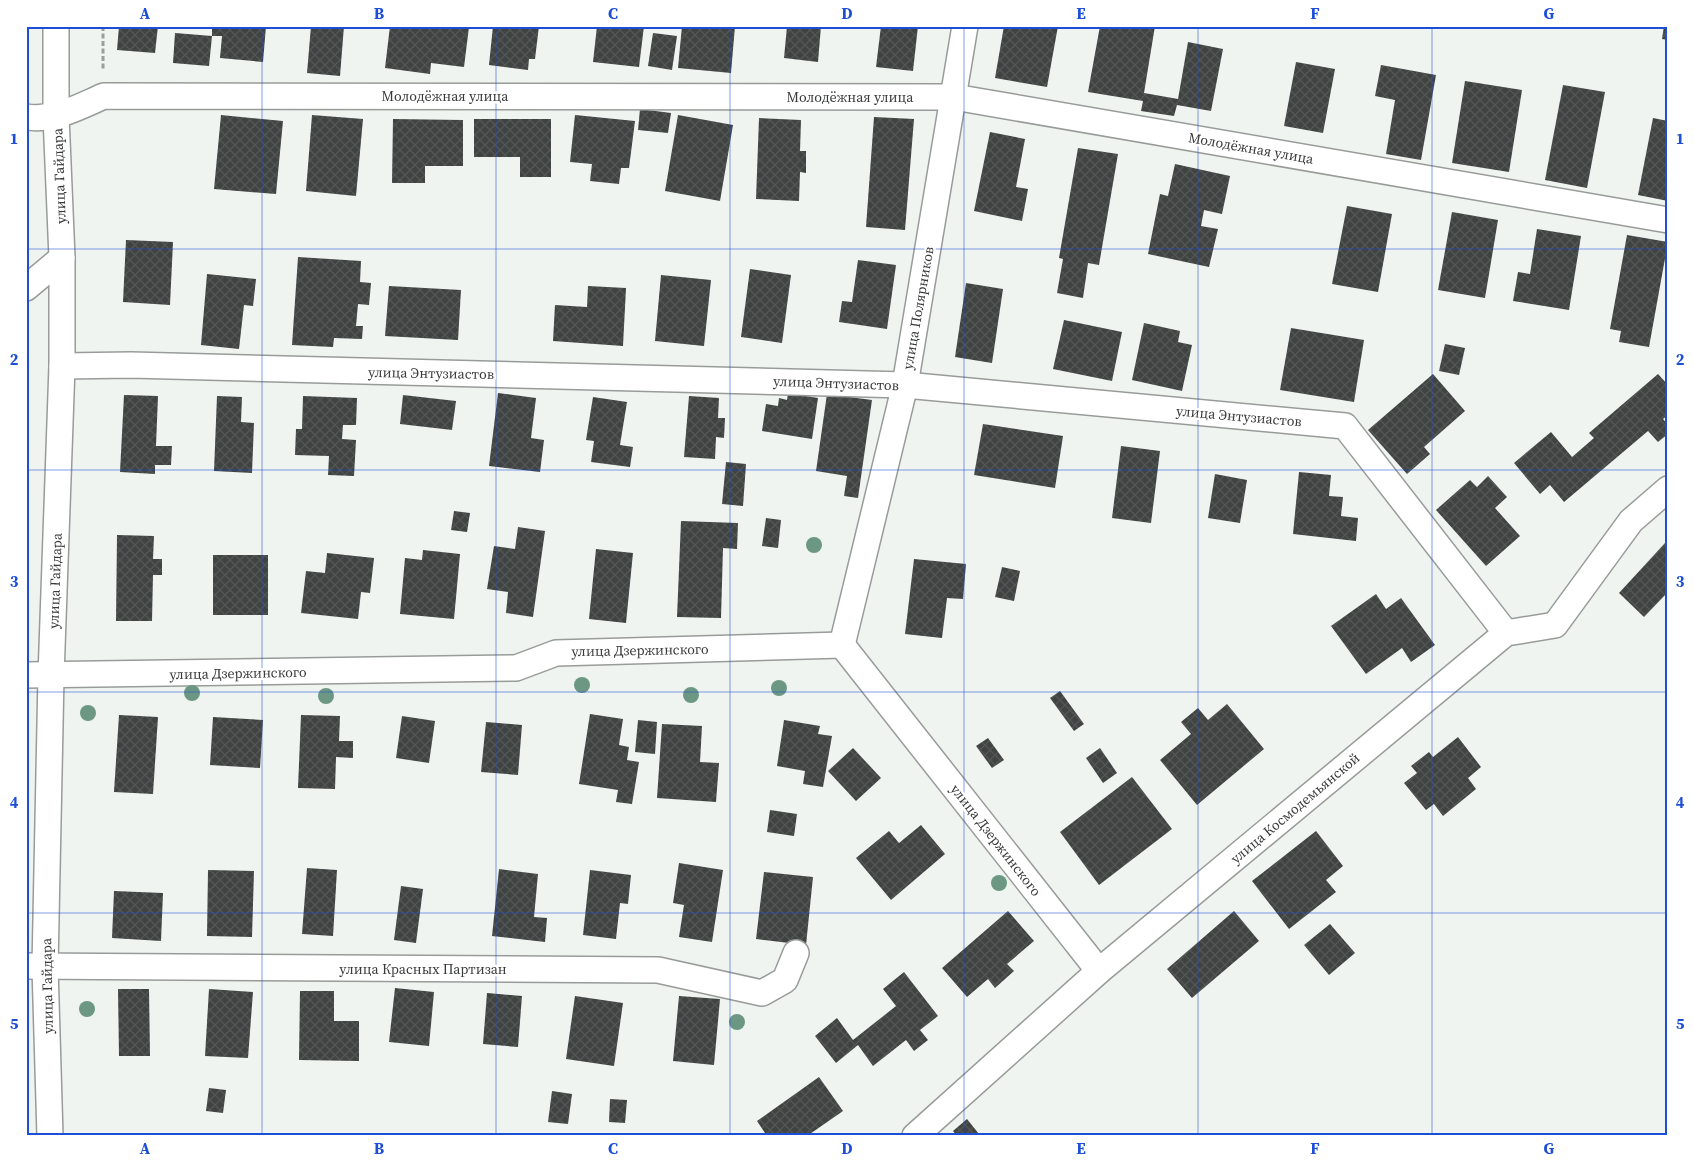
<svg xmlns="http://www.w3.org/2000/svg" width="1694" height="1162" font-family="'Source Serif 4',serif">
	<style>
		.building { fill: url(#building-cross-hatch) }
		.lines { fill: none; stroke-linecap: round; stroke-linejoin: round }
		.street-casing { stroke: #989c99; stroke-width: 28 }
		.path { stroke: #9a9e9c; stroke-width: 3; stroke-dasharray: 5 2.5; stroke-linecap: butt }
		.street { stroke: #fff; stroke-width: 25 }
		.tree { fill: #6c9783 }
		.grid { fill: none; stroke: #1d4ed8; stroke-width: 1; stroke-opacity: 0.55 }
		.labels { text-anchor: middle; dominant-baseline: central; stroke-width: 5; stroke-linejoin: round; paint-order: stroke }
		.street-label { font-size: 14px; fill: #383a39; stroke: #fff }
		.neatline { fill: none; stroke: #1d4ed8; stroke-width: 2 }
		.grid-label { font-size: 16px; text-anchor: middle; font-weight: bold; fill: #1d4ed8 }
	</style>
	<defs>
		<pattern id="building-cross-hatch" width="8" height="8" patternUnits="userSpaceOnUse" patternTransform="scale(1.25)"><rect width="8" height="8" fill="#3f4341"/><path d="M0 0l8 8M0 8l8-8" fill="none" stroke="#535655"/></pattern>
	</defs>
	<rect width="100%" height="100%" fill="#eff4f1"/>
	<g class="building">
		<polygon points="119,26 158,26 155,53 117,50"/>
		<polygon points="212,26 266,26 263,62 220,58 222,36 212,36"/>
		<polygon points="311,26 344,26 340,76 307,73"/>
		<polygon points="390,26 469,27 464,67 431,63 430,74 385,68"/>
		<polygon points="493,26 539,26 535,59 529,59 528,70 489,65"/>
		<polygon points="597,26 644,26 639,67 593,62"/>
		<polygon points="682,26 735,26 731,73 678,68"/>
		<polygon points="787,26 821,26 818,62 784,58"/>
		<polygon points="881,26 918,26 913,71 876,67"/>
		<polygon points="1004,26 1058,26 1047,87 995,78"/>
		<polygon points="1100,26 1155,26 1144,93 1178,99 1188,42 1223,49 1211,111 1177,105 1174,116 1141,111 1143,101 1088,92"/>
		<polygon points="1664,26 1668,26 1668,40 1662,39"/>
		<polygon points="175,33 212,36 209,66 173,63"/>
		<polygon points="653,33 677,36 672,70 648,66"/>
		<polygon points="1296,62 1335,69 1323,133 1284,126"/>
		<polygon points="1381,65 1436,75 1421,160 1386,154 1395,100 1375,96"/>
		<polygon points="1465,81 1522,90 1509,172 1452,163"/>
		<polygon points="1563,85 1605,92 1587,188 1545,180"/>
		<polygon points="640,109 671,113 668,133 638,130"/>
		<polygon points="221,115 283,121 276,194 214,189"/>
		<polygon points="312,115 363,119 356,196 306,191"/>
		<polygon points="575,115 635,121 629,168 621,168 619,184 590,181 592,164 570,162"/>
		<polygon points="678,115 733,125 720,201 665,191"/>
		<polygon points="874,117 914,119 905,230 866,227"/>
		<polygon points="759,118 801,120 800,151 806,151 806,173 800,172 799,201 756,199"/>
		<polygon points="1653,118 1668,121 1668,201 1638,195"/>
		<polygon points="393,119 463,120 463,166 425,166 425,183 392,183"/>
		<polygon points="474,119 551,119 551,177 520,177 520,157 474,157"/>
		<polygon points="990,132 1025,139 1016,187 1028,189 1022,221 974,211"/>
		<polygon points="1078,148 1118,154 1099,265 1088,263 1083,298 1057,293 1063,259 1059,258"/>
		<polygon points="1175,164 1230,176 1222,214 1204,210 1201,226 1218,229 1209,267 1148,254 1160,194 1168,196"/>
		<polygon points="1347,206 1392,214 1378,292 1332,284"/>
		<polygon points="1452,212 1498,220 1485,298 1438,290"/>
		<polygon points="1537,229 1581,236 1569,310 1513,301 1518,272 1530,274"/>
		<polygon points="1627,235 1668,242 1649,347 1619,342 1621,331 1610,329"/>
		<polygon points="126,240 173,242 170,305 123,302"/>
		<polygon points="298,257 361,261 360,282 371,283 369,305 358,304 356,326 363,326 362,339 334,338 333,347 292,345"/>
		<polygon points="858,260 896,265 887,329 839,322 842,301 852,302"/>
		<polygon points="750,269 791,275 782,343 741,337"/>
		<polygon points="207,274 256,279 253,306 244,305 239,349 201,345"/>
		<polygon points="661,275 711,280 704,346 655,341"/>
		<polygon points="966,283 1003,289 992,363 955,357"/>
		<polygon points="389,286 461,290 458,340 385,336"/>
		<polygon points="588,286 626,288 623,346 553,341 555,305 587,307"/>
		<polygon points="1064,320 1122,332 1112,381 1053,369"/>
		<polygon points="1144,323 1180,331 1178,342 1192,345 1182,391 1132,380"/>
		<polygon points="1291,328 1364,340 1354,402 1280,390"/>
		<polygon points="1445,344 1465,348 1459,375 1439,371"/>
		<polygon points="1433,374 1465,411 1424,447 1430,454 1407,474 1368,430"/>
		<polygon points="1658,374 1668,385 1668,415 1663,419 1668,425 1668,434 1658,442 1648,431 1564,502 1550,485 1540,494 1514,463 1551,432 1572,457 1594,438 1589,433"/>
		<polygon points="498,393 536,398 531,438 544,440 540,472 489,466"/>
		<polygon points="788,393 818,398 812,439 762,431 766,404 778,406 779,398 787,400"/>
		<polygon points="827,394 872,400 858,498 844,496 847,476 816,471"/>
		<polygon points="124,395 158,396 156,446 172,446 171,465 155,465 155,474 120,472"/>
		<polygon points="403,395 456,401 452,430 400,424"/>
		<polygon points="217,396 242,397 241,422 254,423 252,473 214,471"/>
		<polygon points="303,396 357,398 356,425 343,425 342,439 356,440 354,476 328,475 329,456 295,455 296,429 302,429"/>
		<polygon points="689,396 719,398 718,418 725,418 724,438 716,437 715,459 684,457"/>
		<polygon points="593,397 627,402 620,445 633,447 630,467 591,462 594,441 586,440"/>
		<polygon points="983,424 1063,436 1055,488 974,475"/>
		<polygon points="1121,446 1160,451 1151,523 1112,518"/>
		<polygon points="726,462 746,464 743,506 722,504"/>
		<polygon points="1299,472 1331,475 1329,496 1343,497 1341,516 1358,518 1356,541 1293,534"/>
		<polygon points="1215,474 1247,480 1240,523 1208,518"/>
		<polygon points="1488,476 1507,497 1495,508 1520,536 1486,566 1436,510 1470,480 1477,487"/>
		<polygon points="454,511 470,513 467,532 451,530"/>
		<polygon points="766,518 781,520 778,548 762,546"/>
		<polygon points="681,521 738,523 737,549 723,548 721,618 677,617"/>
		<polygon points="518,527 545,531 533,617 506,613 508,592 487,589 494,546 515,549"/>
		<polygon points="117,535 154,536 153,559 162,559 162,575 153,575 152,621 116,621"/>
		<polygon points="1665,543 1668,546 1668,592 1644,617 1619,593"/>
		<polygon points="596,549 633,553 626,623 589,619"/>
		<polygon points="423,550 460,554 454,619 400,614 405,558 422,560"/>
		<polygon points="327,553 374,558 370,593 361,592 358,619 301,613 306,571 325,573"/>
		<rect x="213" y="555" width="55" height="60"/>
		<polygon points="914,559 966,564 963,599 947,598 942,638 905,634"/>
		<polygon points="1002,567 1020,571 1014,601 995,597"/>
		<polygon points="1376,594 1386,609 1401,598 1435,645 1411,662 1402,648 1366,674 1331,626"/>
		<polygon points="1060,691 1084,724 1074,731 1050,698"/>
		<polygon points="1227,704 1264,749 1197,805 1160,760 1191,734 1181,722 1198,708 1208,720"/>
		<polygon points="590,714 623,719 619,745 629,747 627,760 639,762 632,804 616,802 618,790 579,784"/>
		<polygon points="119,715 158,717 153,794 114,792"/>
		<polygon points="301,715 340,716 339,741 353,741 353,758 336,757 335,789 298,788"/>
		<polygon points="402,716 435,721 429,763 396,758"/>
		<polygon points="213,717 263,720 260,768 210,765"/>
		<polygon points="638,720 657,722 655,754 635,752"/>
		<polygon points="784,720 820,726 818,734 832,736 823,787 803,784 805,771 777,766"/>
		<polygon points="486,722 522,725 518,775 481,772"/>
		<polygon points="662,724 702,726 700,762 719,763 716,802 657,798"/>
		<polygon points="1458,737 1481,767 1468,778 1476,789 1443,816 1434,804 1426,810 1404,783 1417,773 1411,766 1429,752 1433,757"/>
		<polygon points="988,738 1004,760 992,768 976,746"/>
		<polygon points="853,748 881,778 856,801 828,771"/>
		<polygon points="1100,748 1117,773 1103,783 1086,758"/>
		<polygon points="1132,777 1172,829 1099,885 1060,832"/>
		<polygon points="770,810 797,814 794,836 767,832"/>
		<polygon points="921,825 945,854 891,900 856,858 889,831 899,843"/>
		<polygon points="1316,831 1343,866 1326,880 1336,892 1289,929 1252,881"/>
		<polygon points="679,863 723,870 712,942 679,937 684,905 673,903"/>
		<polygon points="307,868 337,870 333,936 302,934"/>
		<polygon points="499,869 538,874 534,917 547,918 545,942 492,936"/>
		<polygon points="208,870 254,871 252,937 207,936"/>
		<polygon points="590,870 631,875 628,904 620,903 616,939 583,935"/>
		<polygon points="764,872 813,877 806,945 756,939"/>
		<polygon points="401,886 423,889 416,943 394,940"/>
		<polygon points="114,891 163,893 161,941 112,938"/>
		<polygon points="1008,911 1034,941 1007,964 1014,971 995,988 988,979 967,997 942,968"/>
		<polygon points="1234,911 1259,941 1192,998 1167,969"/>
		<polygon points="1330,924 1355,953 1329,975 1304,945"/>
		<polygon points="904,972 938,1016 920,1030 928,1040 914,1051 906,1040 873,1066 858,1045 836,1063 815,1036 837,1018 853,1040 896,1006 883,989"/>
		<polygon points="395,988 434,992 429,1046 389,1042"/>
		<polygon points="118,989 149,989 150,1056 119,1056"/>
		<polygon points="209,989 253,992 248,1058 205,1056"/>
		<polygon points="300,991 334,991 334,1021 359,1021 359,1061 299,1060"/>
		<polygon points="487,993 522,996 518,1047 483,1044"/>
		<polygon points="575,996 623,1003 614,1066 566,1059"/>
		<polygon points="679,996 720,999 714,1065 673,1061"/>
		<polygon points="819,1077 843,1111 807,1136 767,1136 757,1121"/>
		<polygon points="209,1088 226,1090 223,1113 206,1111"/>
		<polygon points="552,1091 572,1094 568,1124 548,1122"/>
		<polygon points="610,1099 627,1100 625,1123 609,1122"/>
		<polygon points="967,1119 979,1134 977,1136 957,1136 953,1131"/>
	</g>
	<g class="lines">
		<g class="street-casing">
			<g id="street">
				<path d="M26,117c29,4 52,-10 78,-21l850,1 714,123"/>
				<polyline points="26,288 62,258"/>
				<polyline points="62,366 131,365 905,385 1345,426 1506,633"/>
				<polyline points="842,645 905,385 965,26"/>
				<polyline points="26,675 516,668 556,653 842,645 1099,971"/>
				<polyline points="26,966 658,970 762,993 785,980 796,953"/>
				<polyline points="50,1136 45,967 51,676 62,366 62,258 56,116 56,26"/>
				<polyline points="915,1136 1099,971 1506,633 1555,625 1631,521 1668,489"/>
			</g>
		</g>
		<polyline class="path" points="103,26 103,70"/>
		<use href="#street" class="street"/>
	</g>
	<g class="tree">
		<circle cx="814" cy="545" r="8"/>
		<circle cx="582" cy="685" r="8"/>
		<circle cx="779" cy="688" r="8"/>
		<circle cx="192" cy="693" r="8"/>
		<circle cx="691" cy="695" r="8"/>
		<circle cx="326" cy="696" r="8"/>
		<circle cx="88" cy="713" r="8"/>
		<circle cx="999" cy="883" r="8"/>
		<circle cx="87" cy="1009" r="8"/>
		<circle cx="737" cy="1022" r="8"/>
	</g>
	<path class="grid" d="M262,26v1110M496,26v1110M730,26v1110M964,26v1110M1198,26v1110M1432,26v1110M26,249h1642M26,470h1642M26,692h1642M26,913h1642"/>
	<g class="labels">
		<g class="street-label">
			<text x="445" y="96">Молодёжная улица</text>
			<text x="850" y="97">Молодёжная улица</text>
			<text transform="translate(1251 148) rotate(10)">Молодёжная улица</text>
			<text transform="translate(59 176) rotate(-92)">улица Гайдара</text>
			<text transform="translate(918 308) rotate(-80)">улица Полярников</text>
			<text transform="translate(431 373) rotate(1)">улица Энтузиастов</text>
			<text transform="translate(836 383) rotate(2)">улица Энтузиастов</text>
			<text transform="translate(1239 416) rotate(5)">улица Энтузиастов</text>
			<text transform="translate(55 581) rotate(-88)">улица Гайдара</text>
			<text transform="translate(640 650) rotate(-1)">улица Дзержинского</text>
			<text transform="translate(238 673) rotate(-1)">улица Дзержинского</text>
			<text transform="translate(1295 808) rotate(-40)">улица Космодемьянской</text>
			<text transform="translate(996 840) rotate(52)">улица Дзержинского</text>
			<text x="423" y="969">улица Красных Партизан</text>
			<text transform="translate(47 986) rotate(-91)">улица Гайдара</text>
		</g>
	</g>
	<rect width="1694" height="1162" fill="none" stroke="#ffffff" stroke-width="55"/>
	<rect x="28" y="28" width="1638" height="1106" class="neatline"/>
	<g class="grid-label">
		<text x="145" y="19">A</text>
		<text x="379" y="19">B</text>
		<text x="613" y="19">C</text>
		<text x="847" y="19">D</text>
		<text x="1081" y="19">E</text>
		<text x="1315" y="19">F</text>
		<text x="1549" y="19">G</text>
		<text x="14" y="144">1</text>
		<text x="1680" y="144">1</text>
		<text x="14" y="365">2</text>
		<text x="1680" y="365">2</text>
		<text x="14" y="587">3</text>
		<text x="1680" y="587">3</text>
		<text x="14" y="808">4</text>
		<text x="1680" y="808">4</text>
		<text x="14" y="1029">5</text>
		<text x="1680" y="1029">5</text>
		<text x="145" y="1154">A</text>
		<text x="379" y="1154">B</text>
		<text x="613" y="1154">C</text>
		<text x="847" y="1154">D</text>
		<text x="1081" y="1154">E</text>
		<text x="1315" y="1154">F</text>
		<text x="1549" y="1154">G</text>
	</g>
</svg>
